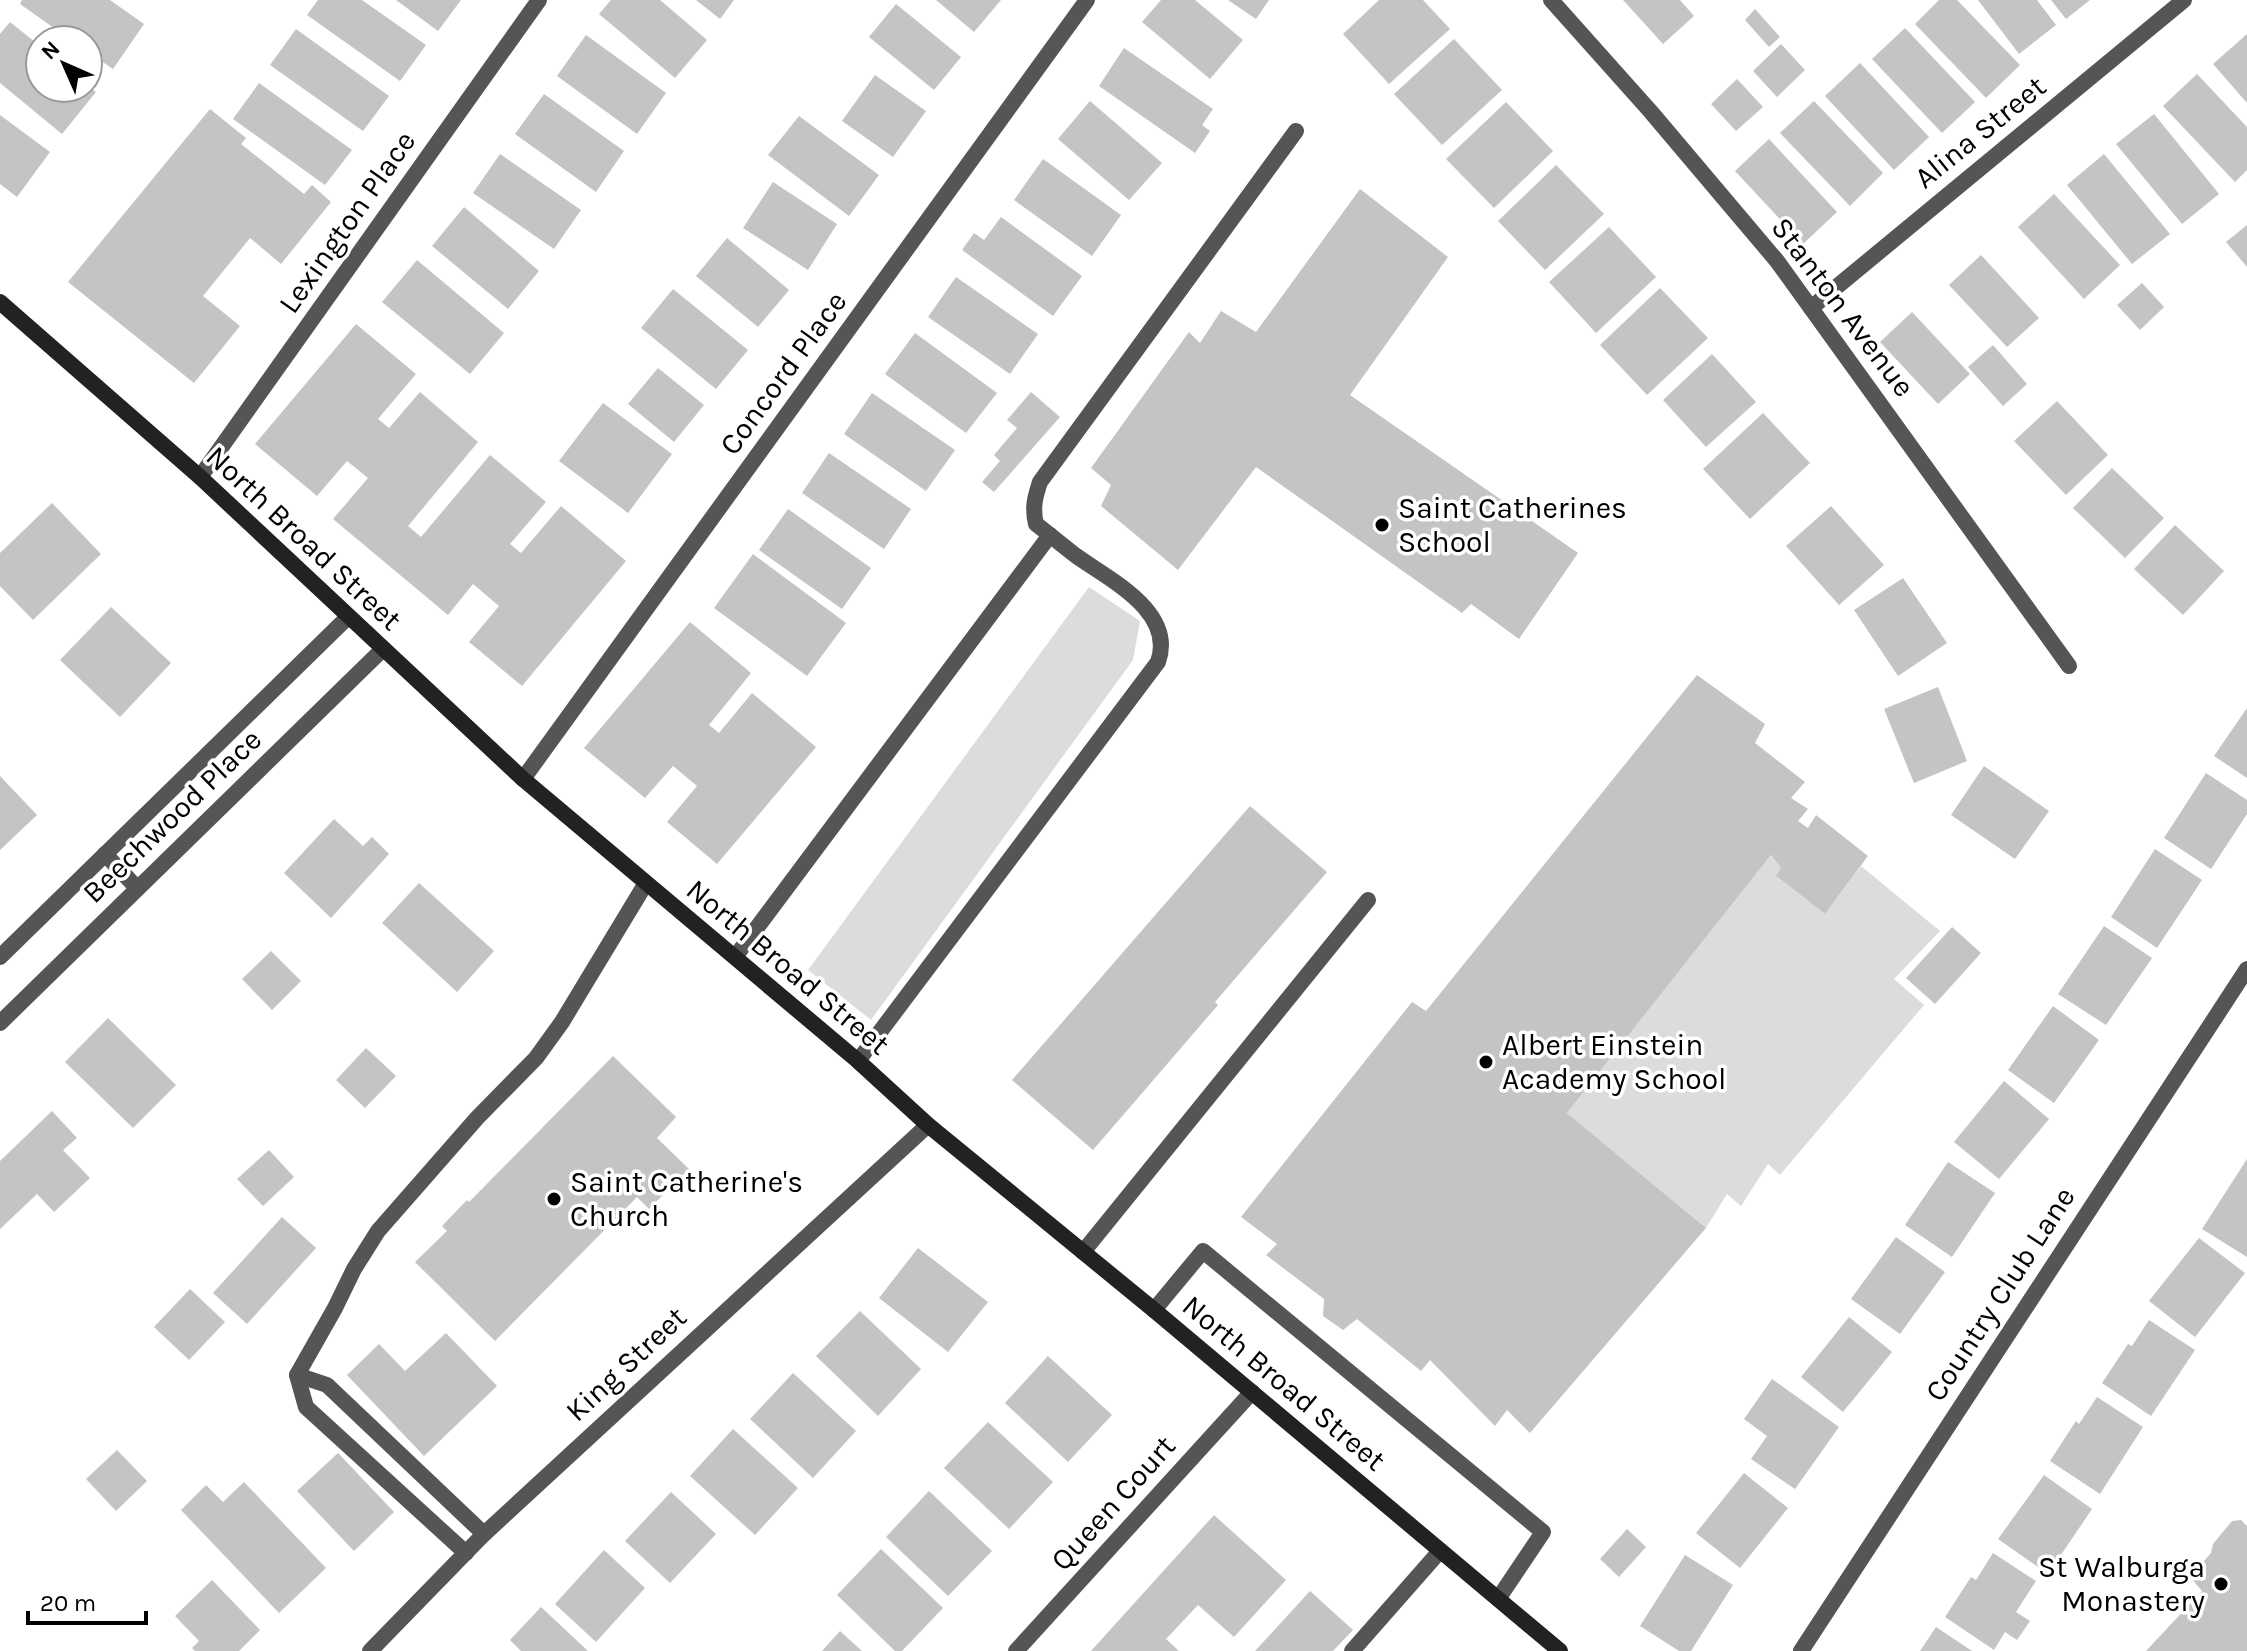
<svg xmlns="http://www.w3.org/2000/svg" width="2247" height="1651" font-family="Karla,sans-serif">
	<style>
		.green { fill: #dcdcdc }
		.building { fill: #c4c4c4 }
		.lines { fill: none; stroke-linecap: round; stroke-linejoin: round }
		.lane { stroke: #555; stroke-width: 16 }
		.street { stroke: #555; stroke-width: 16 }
		.secondary { stroke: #222; stroke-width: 16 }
		.poi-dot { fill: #000; stroke: #fff; stroke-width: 3 }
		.labels { text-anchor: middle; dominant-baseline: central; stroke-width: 7; stroke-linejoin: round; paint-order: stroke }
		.street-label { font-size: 30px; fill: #000; stroke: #fff }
		.poi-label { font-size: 30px; fill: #000; stroke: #fff; text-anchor: start }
	</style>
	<rect width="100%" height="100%" fill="#fff"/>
	<g class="green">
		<polygon points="1089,587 1140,621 1133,660 871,1020 808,970"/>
		<polygon points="1771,855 1781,868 1777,877 1825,914 1861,866 1940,931 1894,979 1924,1005 1780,1175 1768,1164 1741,1206 1727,1194 1706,1228 1567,1113"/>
	</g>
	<g class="building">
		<polygon points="22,0 110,0 144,24 113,69 88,52 88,40 71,40 20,4"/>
		<polygon points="318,0 362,0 426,45 400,81 307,15"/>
		<polygon points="396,0 461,0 438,31"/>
		<polygon points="611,0 660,0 707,40 675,78 599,14"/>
		<polygon points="696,0 734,0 720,19"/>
		<polygon points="936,0 1001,0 974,32"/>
		<polygon points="1161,0 1195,0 1243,40 1210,79 1142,22"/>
		<polygon points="1228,0 1269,0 1256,19"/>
		<polygon points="1379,0 1423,0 1450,29 1389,84 1343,34"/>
		<polygon points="1623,0 1680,0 1694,16 1663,44"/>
		<polygon points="1939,0 1957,0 2020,65 1986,98 1915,24"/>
		<polygon points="1978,0 2037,0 2056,25 2019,54"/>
		<polygon points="2051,0 2090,0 2066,19"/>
		<polygon points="896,4 961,57 934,90 869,37"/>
		<polygon points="1755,9 1780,37 1769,47 1745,20"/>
		<polygon points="10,22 40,46 40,88 88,88 88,86 96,92 62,134 0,83 0,34"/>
		<polygon points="1905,28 1975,102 1942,133 1872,59"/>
		<polygon points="296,29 389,96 363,131 270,65"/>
		<polygon points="2247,34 2247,103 2213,64"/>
		<polygon points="586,35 666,93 637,134 557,76"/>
		<polygon points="1454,39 1502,90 1442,145 1394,94"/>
		<polygon points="1781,44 1805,70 1777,97 1753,71"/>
		<polygon points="1124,48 1213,109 1202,125 1210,131 1195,153 1099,86"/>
		<polygon points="1860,63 1929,137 1894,170 1825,96"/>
		<polygon points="2197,74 2247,127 2247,170 2235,182 2163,106"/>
		<polygon points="875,75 926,111 893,157 842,121"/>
		<polygon points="1737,79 1763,107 1736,131 1711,104"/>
		<polygon points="259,83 352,150 325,185 233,119"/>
		<polygon points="544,94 624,151 596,192 515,134"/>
		<polygon points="1090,101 1162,163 1129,200 1058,139"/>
		<polygon points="1814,101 1883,173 1850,206 1780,133"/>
		<polygon points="1506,102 1553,151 1494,208 1446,159"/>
		<polygon points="210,109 246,138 241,144 304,194 312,185 331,202 281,264 250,238 203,296 240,326 194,383 68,282"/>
		<polygon points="2154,114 2219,194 2182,224 2116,144"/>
		<polygon points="0,115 50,152 17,197 0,184"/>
		<polygon points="799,116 879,175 849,216 768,155"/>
		<polygon points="1769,139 1837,212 1803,244 1735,171"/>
		<polygon points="500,154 581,210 554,249 473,193"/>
		<polygon points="2104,154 2170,234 2132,264 2067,185"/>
		<polygon points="1043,159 1121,215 1092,256 1014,200"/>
		<polygon points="1556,165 1604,214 1545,270 1498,221"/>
		<polygon points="773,182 837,224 808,270 743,228"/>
		<polygon points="1360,189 1448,257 1350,395 1578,553 1519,639 1471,604 1462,613 1256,467 1178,570 1101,506 1111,485 1091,468 1189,332 1200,343 1221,311 1256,332"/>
		<polygon points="2054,194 2120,265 2084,299 2018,227"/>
		<polygon points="464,207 539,271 508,309 432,246"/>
		<polygon points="1001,217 1082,276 1053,316 962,250 974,233 984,240"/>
		<polygon points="2247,225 2247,267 2226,242"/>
		<polygon points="1609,227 1656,277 1596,333 1549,282"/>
		<polygon points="727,238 789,290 758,327 696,276"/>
		<polygon points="1981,255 2039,318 2007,347 1949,285"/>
		<polygon points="417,260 504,333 470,374 382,302"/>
		<polygon points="956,277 1038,334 1010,374 928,317"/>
		<polygon points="2142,283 2164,307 2140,330 2117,305"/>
		<polygon points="1660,288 1708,338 1647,395 1600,345"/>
		<polygon points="673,289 748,350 716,389 641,328"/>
		<polygon points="1912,312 1970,374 1938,404 1880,342"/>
		<polygon points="356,324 416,374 378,419 389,428 420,392 478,442 408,526 421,537 490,455 546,502 510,544 521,553 561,506 626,561 522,686 469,642 499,606 473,584 448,615 333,519 368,478 347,461 317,496 255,444"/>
		<polygon points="915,333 997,393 966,433 885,374"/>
		<polygon points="1993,345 2027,384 2003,406 1968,367"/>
		<polygon points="1712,354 1756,402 1706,447 1663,400"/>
		<polygon points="658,368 704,405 674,442 628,404"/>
		<polygon points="1031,392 1060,417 994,492 982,482 1000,461 994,455 1017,428 1007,420"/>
		<polygon points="872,393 955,450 926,491 844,434"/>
		<polygon points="2057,401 2108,455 2066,495 2014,441"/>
		<polygon points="603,403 672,454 628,513 559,461"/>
		<polygon points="1763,413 1810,463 1750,519 1703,469"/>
		<polygon points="829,453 911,509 884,549 802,493"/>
		<polygon points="2112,468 2164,518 2125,558 2073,508"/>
		<polygon points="52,503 101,554 33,620 0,586 0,553"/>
		<polygon points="1831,506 1884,565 1839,605 1786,546"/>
		<polygon points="788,509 871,568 842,609 759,550"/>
		<polygon points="2175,525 2224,571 2183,615 2134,569"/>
		<polygon points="753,554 846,623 807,676 714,608"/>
		<polygon points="1903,578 1947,643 1898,676 1854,610"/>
		<polygon points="111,607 171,663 120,717 60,660"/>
		<polygon points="690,622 751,673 709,725 719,733 752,693 816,747 717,864 667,822 697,786 673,766 645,798 584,748"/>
		<polygon points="1697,675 1765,724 1755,743 1805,782 1791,798 1808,809 1798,821 1808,828 1816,815 1868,856 1825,914 1776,876 1781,868 1771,855 1567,1113 1706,1228 1530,1433 1507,1410 1495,1426 1430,1360 1421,1371 1357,1319 1343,1330 1323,1316 1324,1299 1266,1255 1277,1244 1241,1217 1412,1002 1426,1011"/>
		<polygon points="1938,687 1967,761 1914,783 1884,709"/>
		<polygon points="2247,708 2247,778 2214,756"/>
		<polygon points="1984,766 2049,811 2015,859 1951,815"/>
		<polygon points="2206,773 2247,800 2247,814 2211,869 2164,838"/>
		<polygon points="0,776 37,815 0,850"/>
		<polygon points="1250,806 1327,872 1215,1002 1218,1005 1093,1150 1012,1080"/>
		<polygon points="334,819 363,846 372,837 389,854 331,918 284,873"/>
		<polygon points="2155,849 2202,880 2157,948 2111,917"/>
		<polygon points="419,883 494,951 457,992 382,923"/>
		<polygon points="2104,926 2152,958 2106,1025 2058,994"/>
		<polygon points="1952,927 1981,953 1935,1004 1906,978"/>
		<polygon points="271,951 301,981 272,1010 242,979"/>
		<polygon points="2053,1006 2099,1040 2054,1103 2008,1070"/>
		<polygon points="108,1018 176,1085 133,1128 65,1062"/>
		<polygon points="366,1048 396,1076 365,1108 336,1080"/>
		<polygon points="613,1056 676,1117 657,1138 689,1169 649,1209 637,1197 495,1341 415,1262 447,1231 442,1226 467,1200 469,1202"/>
		<polygon points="2004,1081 2049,1119 1999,1179 1954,1142"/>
		<polygon points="52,1111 77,1138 63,1150 90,1178 54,1212 37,1194 0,1229 0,1161"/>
		<polygon points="269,1150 294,1177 263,1206 237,1179"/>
		<polygon points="2247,1159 2247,1257 2202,1229"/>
		<polygon points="1948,1162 1995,1193 1952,1257 1905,1225"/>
		<polygon points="282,1217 316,1248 247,1324 213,1293"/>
		<polygon points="1896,1237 1945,1272 1900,1334 1851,1299"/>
		<polygon points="2199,1238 2245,1273 2195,1337 2149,1301"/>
		<polygon points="918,1248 988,1302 948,1352 879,1298"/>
		<polygon points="190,1289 225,1322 189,1360 154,1327"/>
		<polygon points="860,1311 921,1369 878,1416 816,1356"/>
		<polygon points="1849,1317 1892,1352 1843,1412 1801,1377"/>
		<polygon points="2149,1320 2195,1350 2151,1416 2102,1383 2128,1344 2132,1346"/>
		<polygon points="446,1333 497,1386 424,1456 347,1375 379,1344 405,1371"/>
		<polygon points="1048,1356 1112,1415 1068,1462 1005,1403"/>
		<polygon points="793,1373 856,1431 813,1478 750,1419"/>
		<polygon points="1772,1379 1839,1427 1795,1489 1751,1459 1767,1436 1744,1419"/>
		<polygon points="2097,1397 2143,1427 2100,1494 2050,1461 2076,1421 2079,1424"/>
		<polygon points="988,1422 1053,1482 1009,1529 944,1468"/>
		<polygon points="733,1429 798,1488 755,1535 690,1476"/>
		<polygon points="117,1450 147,1481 116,1511 86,1479"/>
		<polygon points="338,1453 394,1512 354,1551 297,1491"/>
		<polygon points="1744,1473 1788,1508 1740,1568 1696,1533"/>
		<polygon points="2044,1475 2092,1509 2048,1574 1998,1539"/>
		<polygon points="244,1482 326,1568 279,1613 181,1510 206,1485 223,1502"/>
		<polygon points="929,1491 992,1551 948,1596 886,1537"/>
		<polygon points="671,1492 716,1534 670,1583 625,1541"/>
		<polygon points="1214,1515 1286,1580 1234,1637 1198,1605 1166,1639 1179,1651 1091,1651"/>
		<polygon points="2241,1520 2247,1526 2247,1651 2146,1651 2202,1591 2190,1577 2211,1553 2213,1544 2232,1521"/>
		<polygon points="1627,1529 1646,1547 1619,1577 1600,1559"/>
		<polygon points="881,1549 943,1608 902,1651 895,1651 837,1595"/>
		<polygon points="604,1550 645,1588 596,1642 555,1604"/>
		<polygon points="1993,1553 2036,1581 2016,1612 2030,1621 2017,1640 2005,1632 1994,1650 1945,1617 1971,1577 1976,1580"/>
		<polygon points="1685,1555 1733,1585 1691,1651 1679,1651 1640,1626"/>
		<polygon points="212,1580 260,1630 239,1651 195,1651 192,1648 199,1641 175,1616"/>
		<polygon points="1310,1591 1353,1630 1333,1651 1255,1651"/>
		<polygon points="541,1607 588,1651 521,1651 510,1640"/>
		<polygon points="1936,1627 1972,1651 1920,1651"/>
		<polygon points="840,1631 862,1651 822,1651"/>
	</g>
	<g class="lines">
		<g class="lane">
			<polyline points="735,957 1050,535"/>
			<path d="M858,1061l300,-399c18,-51 -50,-83 -83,-107 -13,-10 -26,-21 -39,-31 -4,-16 -1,-27 4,-42l256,-351"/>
			<polyline points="1083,1252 1368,900"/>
			<polyline points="1154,1310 1203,1251 1543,1532 1498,1599"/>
			<polyline points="297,1375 327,1385 484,1534"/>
			<polyline points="466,1553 306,1407 297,1375 335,1308 354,1269 378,1231 477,1118 536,1058 562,1022 646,883"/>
			<polyline points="1352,1651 1440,1551"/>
		</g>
		<g class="street">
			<polyline points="1551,0 1651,112 1777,261 2069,666"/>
			<polyline points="1811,308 2184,0"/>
			<polyline points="200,477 539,0"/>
			<polyline points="523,779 1087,0"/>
			<polyline points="105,854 137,888"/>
			<polyline points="0,957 348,617"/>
			<polyline points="0,1023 383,649"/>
			<polyline points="370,1651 484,1534 928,1125"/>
			<polyline points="1016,1651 1252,1392"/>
			<polyline points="1801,1651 2247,969"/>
		</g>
		<polyline class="secondary" points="0,302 200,477 523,779 858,1061 928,1125 1154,1310 1560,1651"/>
	</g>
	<g class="poi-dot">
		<circle cx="1382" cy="525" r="8"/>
		<circle cx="1486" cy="1062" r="8"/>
		<circle cx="554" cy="1199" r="8"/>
		<circle cx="2221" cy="1584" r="8"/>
	</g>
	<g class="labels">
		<g class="street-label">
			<text transform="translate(1980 132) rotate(-39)">Alina Street</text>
			<text transform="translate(347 222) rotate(-55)">Lexington Place</text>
			<text transform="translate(1843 307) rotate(53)">Stanton Avenue</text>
			<text transform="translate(783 373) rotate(-54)">Concord Place</text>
			<text transform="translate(304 538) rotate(43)">North Broad Street</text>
			<text transform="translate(172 816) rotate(-44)">Beechwood Place</text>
			<text transform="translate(788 967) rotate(40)">North Broad Street</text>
			<text transform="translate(2000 1294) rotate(-57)">Country Club Lane</text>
			<text transform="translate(626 1364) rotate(-43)">King Street</text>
			<text transform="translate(1284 1383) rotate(40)">North Broad Street</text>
			<text transform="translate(1113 1503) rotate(-48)">Queen Court</text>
		</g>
		<g class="poi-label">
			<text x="1398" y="508">Saint Catherines<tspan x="1398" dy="34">School</tspan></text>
			<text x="1502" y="1045">Albert Einstein<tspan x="1502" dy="34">Academy School</tspan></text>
			<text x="570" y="1182">Saint Catherine's<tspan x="570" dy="34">Church</tspan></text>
			<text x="2205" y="1567" text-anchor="end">St Walburga<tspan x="2205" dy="34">Monastery</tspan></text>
		</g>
	</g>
	<g transform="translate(64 64) rotate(315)"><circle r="38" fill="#ffffff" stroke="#999999" stroke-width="2"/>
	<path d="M0-6L14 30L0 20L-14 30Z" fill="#000000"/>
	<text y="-12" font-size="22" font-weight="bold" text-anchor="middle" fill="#000000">N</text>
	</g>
	<path d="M28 1611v12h118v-12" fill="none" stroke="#000000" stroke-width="4"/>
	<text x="40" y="1611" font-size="24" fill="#000000" stroke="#ffffff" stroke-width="6" paint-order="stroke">20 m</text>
</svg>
